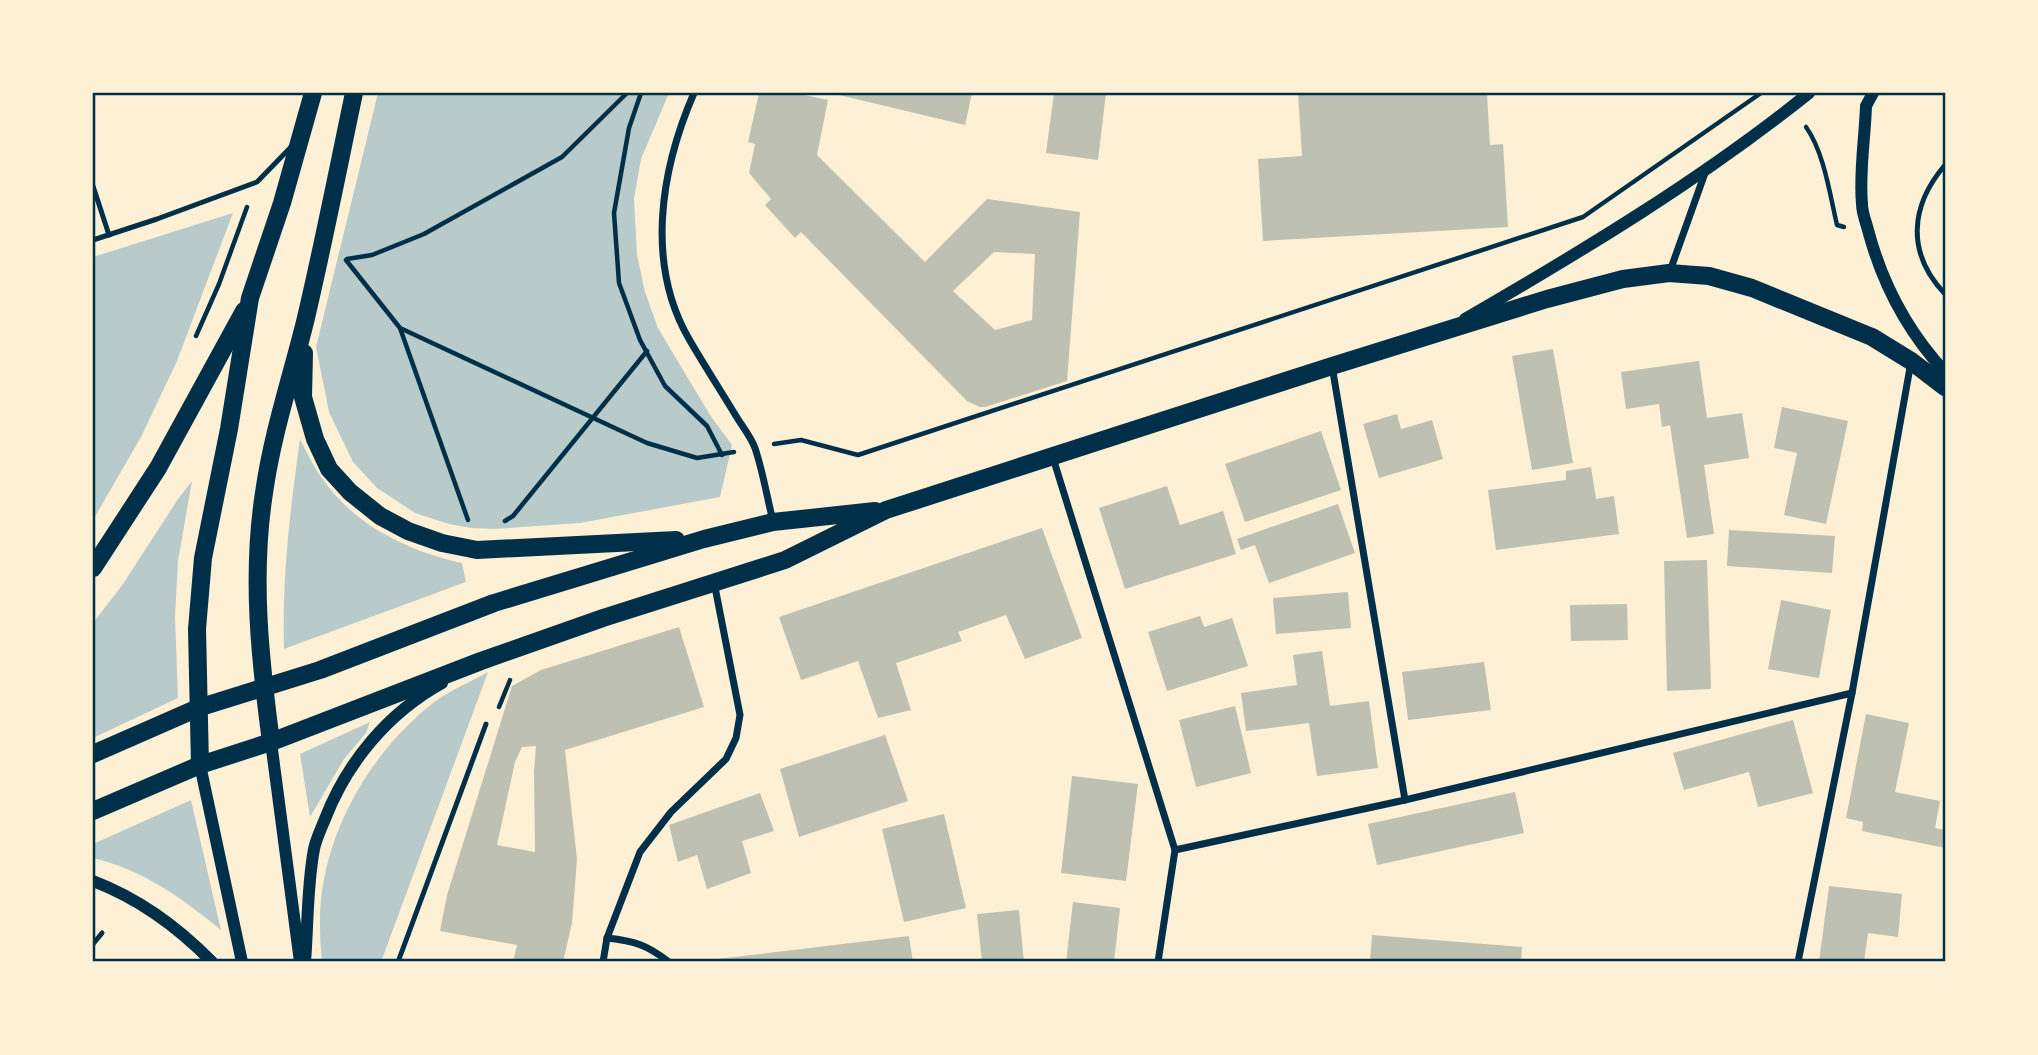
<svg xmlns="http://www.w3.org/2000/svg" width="2038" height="1055" font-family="Commissioner,sans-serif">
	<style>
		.green { fill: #b9caca }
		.building { fill: #bec0b2; fill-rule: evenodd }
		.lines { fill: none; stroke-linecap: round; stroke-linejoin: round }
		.path { stroke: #003049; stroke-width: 4.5 }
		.service { stroke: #003049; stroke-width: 5 }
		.minor { stroke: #003049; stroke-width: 7 }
		.tertiary { stroke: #003049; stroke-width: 12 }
		.primary { stroke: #003049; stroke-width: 18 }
		.neatline { fill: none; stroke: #003049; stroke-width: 2.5 }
	</style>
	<rect width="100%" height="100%" fill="#fdf0d5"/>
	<g class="green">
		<polygon points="378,93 669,93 641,159 634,199 637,255 645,292 658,328 710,415 732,445 720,497 580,523 495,529 471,528 449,524 415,513 377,488 353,462 329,412 316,347"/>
		<polygon points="233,213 177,361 141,437 93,520 93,257"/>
		<path d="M300,439c7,13 13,27 21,38 33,48 86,74 141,86l4,19 -182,67c-2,-74 6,-137 16,-210z"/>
		<polygon points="192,481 178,561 175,617 178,698 93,738 93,623 123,584 178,499"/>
		<path d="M488,672l-107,290h-59c-1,-12 -2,-25 -2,-37 -1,-83 45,-166 108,-218 17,-15 41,-24 60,-35z"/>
		<polygon points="370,722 366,733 344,759 310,817 300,754"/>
		<path d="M191,800l30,130c-39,-32 -78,-60 -128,-72v-14z"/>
	</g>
	<g class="building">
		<path d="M759,93h36l33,7 -11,55 108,107 62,-63 93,13 -13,169 -82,26h-5l-13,-6 -166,-169 -6,6 -30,-33 6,-6 -22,-26 6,-29 -7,-2zM994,252l41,2 -3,66 -37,10 -42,-39z"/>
		<polygon points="831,93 972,93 965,125"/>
		<polygon points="1054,93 1106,93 1098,160 1046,153"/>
		<polygon points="1298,93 1487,93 1490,145 1503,144 1508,227 1263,241 1258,159 1302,156"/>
		<polygon points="1553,349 1573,463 1532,470 1512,356"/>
		<polygon points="1699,361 1707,418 1742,413 1749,458 1704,465 1714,534 1687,538 1670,425 1662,427 1659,404 1626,409 1621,372"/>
		<polygon points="1782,407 1848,421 1826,524 1784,515 1797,453 1774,448"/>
		<polygon points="1397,414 1401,429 1432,420 1443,459 1379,478 1363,424"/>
		<polygon points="1321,431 1341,490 1245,522 1225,464"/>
		<polygon points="1591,467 1596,499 1614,496 1619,534 1496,550 1488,490 1566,480 1566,471"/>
		<polygon points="1167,486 1180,525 1223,511 1236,554 1125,589 1099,508"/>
		<polygon points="1338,504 1355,553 1269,583 1255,545 1241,550 1237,539"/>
		<polygon points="1042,528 1082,638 1025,659 1006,615 958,632 962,641 896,663 911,710 878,718 858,661 801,680 779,617"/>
		<polygon points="1729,530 1835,536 1832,573 1727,566"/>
		<polygon points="1707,560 1711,689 1667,691 1664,561"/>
		<polygon points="1348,592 1351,628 1276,634 1273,598"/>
		<polygon points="1781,600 1831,610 1819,678 1768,669"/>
		<polygon points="1627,604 1628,640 1571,641 1570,605"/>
		<polygon points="1200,616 1204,627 1232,618 1248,666 1167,691 1148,632"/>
		<path d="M679,627l25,80 -139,43 12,109 -5,64 -9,39h-50l4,-17 -77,-14 7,-36 65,-209 29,-16zM536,746l-2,25 1,81 -38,-7 18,-83 7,-15z"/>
		<polygon points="1322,651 1330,706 1369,701 1378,768 1317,776 1309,723 1246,731 1241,693 1297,685 1293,655"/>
		<polygon points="1484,662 1491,710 1408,720 1402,672"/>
		<polygon points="1235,706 1251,773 1196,787 1179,720"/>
		<polygon points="1866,714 1909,723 1895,792 1940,801 1935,828 1945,830 1945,848 1862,831 1863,822 1846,818"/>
		<polygon points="1793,720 1813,793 1758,807 1749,772 1684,790 1673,753"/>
		<polygon points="885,735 908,801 799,837 780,769"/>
		<polygon points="1072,776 1138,784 1126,881 1061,873"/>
		<polygon points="1515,792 1524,833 1377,865 1368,824"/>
		<polygon points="760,793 774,831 742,841 751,873 707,889 697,855 678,862 669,825"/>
		<polygon points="944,814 966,908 904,922 882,829"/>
		<polygon points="1829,886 1902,894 1898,937 1868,933 1864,962 1819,962"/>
		<polygon points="1073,902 1120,908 1114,962 1066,962"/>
		<polygon points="1019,910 1024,962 982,962 977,914"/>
		<polygon points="1372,935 1522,947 1521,962 1370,962"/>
		<polygon points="909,936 913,962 709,962 709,960"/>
	</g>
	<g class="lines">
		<g class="path">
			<polyline points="641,93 629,128 614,213 619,283 640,340 665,386 707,426 722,455"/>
			<path d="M1806,127c18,25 24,68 31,98l7,2"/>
			<polyline points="347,259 372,255 424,234 562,157 627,93"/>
			<polyline points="346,260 400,328 647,443 697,458 734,452"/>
			<polyline points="400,328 468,520"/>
			<polyline points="196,336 219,284 247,207"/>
			<polyline points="774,444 801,440 858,455 1583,217 1761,93"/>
			<polyline points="505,521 513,516 647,351"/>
			<polyline points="499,707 510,680"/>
		</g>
		<g class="service">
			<path d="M1945,165c-35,41 -39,88 0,129"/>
			<polyline points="93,186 109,235"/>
			<polyline points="93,240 157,219 257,182 292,146"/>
			<polyline points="93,944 102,933"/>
			<polyline points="398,962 486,724"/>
		</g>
		<g class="minor">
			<path d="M694,93c-33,76 -49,170 -5,246 15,26 32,52 47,77 6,10 15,21 19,32 8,24 12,49 18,73"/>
			<polyline points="1670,271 1705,173"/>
			<polyline points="1332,366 1405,800"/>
			<polyline points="1053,458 1175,850 1158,962"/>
			<polyline points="1175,850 1405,800 1852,693"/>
			<path d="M607,938c28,3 40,7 62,24"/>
			<polyline points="603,962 607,938 640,852 671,812 726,759 736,738 740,715 714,582"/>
			<polyline points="1798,962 1852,693 1911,362"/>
		</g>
		<g class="tertiary">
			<path d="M1873,93l-7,13c-1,32 -7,66 -4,98 0,9 4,18 6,26 14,53 40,102 77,142"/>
			<path d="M1465,319c119,-69 237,-140 344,-226"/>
			<polyline points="271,742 300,962"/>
			<polyline points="200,765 242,962"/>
			<path d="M93,881c47,18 84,45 119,81"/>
			<path d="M305,962c3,-37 2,-76 9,-113 2,-10 7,-20 11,-30 22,-57 63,-106 117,-136"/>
		</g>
		<g class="primary">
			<polyline points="304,353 303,397 315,439 329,469 350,492 380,516 408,531 442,543 477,550 676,540"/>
			<polyline points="93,568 158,468 244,311"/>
			<path d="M271,742c-11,-83 -20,-166 -7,-249 8,-58 27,-115 41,-171 18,-76 33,-153 49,-229"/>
			<polyline points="93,754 198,708 320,670 494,603 704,539 773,522 875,511"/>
			<polyline points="200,765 197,629 203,558 229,429 250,298 282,203 313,93"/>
			<polyline points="93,811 200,765 271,742 481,661 603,618 785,560 886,510 1332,366 1547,299 1623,279 1669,273 1709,276 1752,288 1872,337 1911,361 1945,387"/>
		</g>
	</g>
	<rect width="2038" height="1055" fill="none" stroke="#fdf0d5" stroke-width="189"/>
	<rect x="94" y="94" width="1850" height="866" class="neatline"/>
</svg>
